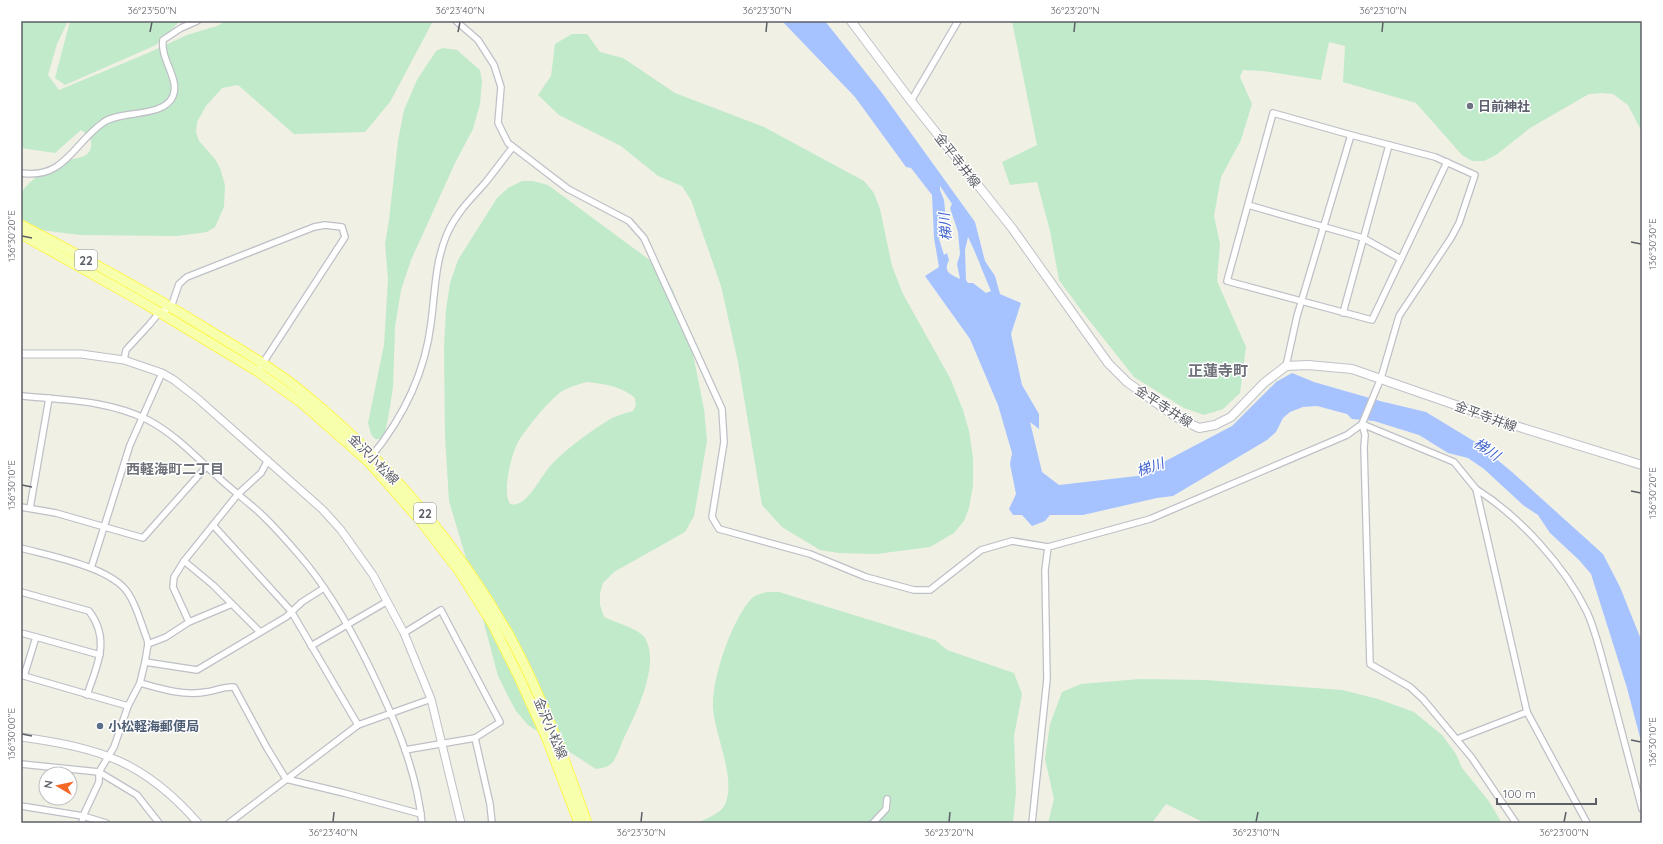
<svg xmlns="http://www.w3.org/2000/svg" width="1663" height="844" font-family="Quicksand,'Noto Sans JP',sans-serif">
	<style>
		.green { fill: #c0eaca; fill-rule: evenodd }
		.water { fill: #a7c3ff; fill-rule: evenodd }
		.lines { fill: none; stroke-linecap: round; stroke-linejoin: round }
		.minor-casing { stroke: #bfc0c7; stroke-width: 8 }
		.tertiary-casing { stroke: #bfc0c7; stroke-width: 9 }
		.secondary-casing { stroke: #c0c1c9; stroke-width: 10 }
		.primary-casing { stroke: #fcf653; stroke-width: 11 }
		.minor { stroke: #fff; stroke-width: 5.5 }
		.tertiary { stroke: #fff; stroke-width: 7 }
		.secondary { stroke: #fff; stroke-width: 8 }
		.primary { stroke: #f8ffac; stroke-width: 9 }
		.ticks { fill: none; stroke: #5d5f67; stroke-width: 1.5 }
		.worship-dot { fill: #6b7280; stroke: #fff; stroke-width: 1.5 }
		.service-dot { fill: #5c6f8a; stroke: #fff; stroke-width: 1.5 }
		.labels { text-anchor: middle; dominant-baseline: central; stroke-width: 3; stroke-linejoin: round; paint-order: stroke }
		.shield { fill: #fff; stroke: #8e8f95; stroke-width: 1 }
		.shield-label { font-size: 12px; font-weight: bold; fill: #5d5f67 }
		.worship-label { font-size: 13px; font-weight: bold; fill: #5b616d; stroke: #fff; text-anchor: start }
		.street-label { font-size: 13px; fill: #5d5f67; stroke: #fff }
		.service-label { font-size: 13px; font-weight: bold; fill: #4e5e75; stroke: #fff; text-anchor: start }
		.water-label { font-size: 14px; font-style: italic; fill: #3f62cd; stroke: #fff }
		.neighbourhood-label { font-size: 14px; font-weight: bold; fill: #6e7179; stroke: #fff }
		.quarter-label { font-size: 15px; font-weight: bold; fill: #6e7179; stroke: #fff }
		.neatline { fill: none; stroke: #5d5f67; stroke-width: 1.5 }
		.ticks-label { font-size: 10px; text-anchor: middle; fill: #5d5f67 }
	</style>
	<rect width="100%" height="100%" fill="#f0f0e5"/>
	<g class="green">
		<path d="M21,21h47l-11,23 -9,31 11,15 89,-37 39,-18 30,-9 9,-5h207l-43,81 -25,30 -71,2 -56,-49 -16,3 -16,18 -9,16 -1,10 3,9 16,18 5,9 5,17 -1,22 -9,20 -8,5 -30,4 -97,-1 -39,-5 -20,-11c0,-8 -2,-21 1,-27 7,-12 31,-28 44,-32 7,-2 18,-1 23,-8 6,-10 0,-17 -8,-22l-26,23 -34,-5z"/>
		<polygon points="70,21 180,21 156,45 65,85 55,78"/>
		<polygon points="1012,21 1642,21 1642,132 1628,105 1613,94 1602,93 1589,94 1530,128 1496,155 1484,161 1472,161 1462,155 1416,103 1343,82 1345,46 1329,42 1321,80 1263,71 1243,70 1240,77 1252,104 1241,140 1221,177 1214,216 1220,244 1217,281 1246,347 1240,393 1223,409 1204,415 1184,408 1134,377 1081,310 1059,280 1050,231 1037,182 1010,185 1002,162 1037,145"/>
		<polygon points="572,34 587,34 600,52 623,58 675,93 764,127 864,181 874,193 880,209 892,266 903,294 950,378 963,410 969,431 973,458 973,485 969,508 964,521 954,533 930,547 876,554 839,553 820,550 782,527 762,505 738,362 721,286 691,200 682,186 658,176 621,146 559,115 538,95 551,76 555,44"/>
		<polygon points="443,48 457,50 480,70 482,81 480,104 473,129 455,163 411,260 401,290 395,327 393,387 388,419 385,432 381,439 375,439 371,434 368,423 384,345 388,279 385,244 389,220 398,141 404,110 417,80 436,51"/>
		<path d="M522,181h11l15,4 107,79 9,11 9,15 20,64 11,55 3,32 -13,75 -9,16 -71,40 -11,11 -3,10v12l4,12c10,5 36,12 41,21 16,27 -10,77 -22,102 -3,7 -6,16 -10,22 -4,5 -11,6 -17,7l-68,-44 -12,-14 -8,-15 -10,-20 -26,-98 -23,-77 -4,-65 -1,-89 2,-37 4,-27 8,-23 39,-62 11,-10zM587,382c18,2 34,4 48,16l1,7 -3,6c-7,2 -15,4 -21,7 -20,12 -51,34 -65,52 -8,10 -22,39 -37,34 -8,-13 1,-47 7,-60 7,-13 32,-44 44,-52 8,-5 17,-8 26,-10z"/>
		<path d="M766,592h13l156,48 12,10 67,23 8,21 -8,42 2,57 -3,30h-315c10,-6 24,-9 28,-21 9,-26 -10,-64 -13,-93 -2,-29 19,-90 39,-111 3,-3 9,-4 14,-6z"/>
		<polygon points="1140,679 1205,680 1342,690 1378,699 1414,712 1442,735 1456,754 1462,768 1488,800 1502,823 1205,823 1166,804 1152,823 1048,823 1054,799 1045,759 1050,724 1062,692 1081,684"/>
	</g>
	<path class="water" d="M782,21h43l57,72 93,129 10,39 10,15 5,18 21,9 -10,31 11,51 17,29v15l-9,-7 12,50 17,13 78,-9 95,-50 44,-44 16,-9 22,9 66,19 46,11 51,31 35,29 91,82 17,33 22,55v103l-15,-57 -36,-114 -12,-14 -29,-27 -12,-18 -15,-10 -39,-36 -16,-11 -20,-5 -29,-18 -45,-14 -22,-2 -5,-5 -30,-8 -14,1 -13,5 -7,6 -7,14 -9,8 -94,56 -16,2 -74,17h-33l-5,6 -13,5 -10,-11h-9l-4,-6 7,-15 -6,-30 2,-11 -14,-48 -28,-66 -45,-63 14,-9 -5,-29 -2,-43 -21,-27 -5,-1 -51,-70zM940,186l12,18 -2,4 8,24 2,22 -3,10 3,15c-10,-5 -17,-7 -11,-19l-2,-7 -3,2 -5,-16 -2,-18 4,-2h5l-2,-19 -4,-10zM968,237c9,18 15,36 23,54l-5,2 -13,-10h-5l-2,-3 -1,-30z"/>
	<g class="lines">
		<g class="minor-casing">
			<g id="minor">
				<polyline points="456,21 478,40 494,65 501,87 498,123 508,143 568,189 629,221 644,238 722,409 724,442 712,517 719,529 810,554 866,577 914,590 930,590 981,550 1012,541 1048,547"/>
				<polyline points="911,101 958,21"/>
				<polyline points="1351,135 1273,113 1227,281 1372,320 1447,162"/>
				<path d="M21,173c44,7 53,-31 83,-51 17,-12 60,-4 69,-26 7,-17 -13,-37 -10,-56l18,-12 16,-7"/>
				<polyline points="1248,205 1363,238 1401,259"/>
				<polyline points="1343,313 1389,145"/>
				<polyline points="124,360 126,350 149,325 159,313 171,307 179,284 187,277 314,227 325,225 342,227 345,237 261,366"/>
				<polyline points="1286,366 1297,316 1351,135 1435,157 1475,175 1459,223 1451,238 1399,316 1381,378 1362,424 1365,435 1364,447 1370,664 1410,687 1423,699 1472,758 1516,823"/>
				<path d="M21,396c43,4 87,4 127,24 28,15 48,37 71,58 13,12 28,23 41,35 14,13 27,28 39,42 28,32 49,69 68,107 25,51 49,104 55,161"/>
				<path d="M371,457c31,-38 54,-84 60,-134 4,-30 4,-61 16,-89 9,-21 24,-35 38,-51 10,-12 18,-24 28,-36"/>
				<path d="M1476,489c43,27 89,77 111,123 9,20 14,43 20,64 12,44 23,89 35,133"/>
				<polyline points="21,507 56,513 143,538 207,466"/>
				<polyline points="30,508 49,398"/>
				<polyline points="213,525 291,611 358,725"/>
				<path d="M21,548c29,8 90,19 107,45 9,13 13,31 19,46l1,5 -3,18 -5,21 -12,23 -14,41 -15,25v10l-16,34 -1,7"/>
				<polyline points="184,561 213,585 260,632"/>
				<polyline points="91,568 130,445 162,373"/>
				<path d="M21,592l68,19c22,29 8,54 -2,84"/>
				<polyline points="189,622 232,604"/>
				<polyline points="21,633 36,637 24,676 128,706"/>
				<polyline points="404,633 441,610 500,722 475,738 405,750"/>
				<polyline points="36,637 100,655"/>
				<polyline points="148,644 166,637 189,622 173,587 174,577 184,561 238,494 261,473 268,460"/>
				<polyline points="311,646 386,602"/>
				<polyline points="145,662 197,670 286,617 302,602 324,588"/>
				<path d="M140,683c21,6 44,13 66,9 10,-1 18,-6 28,-5l33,61 19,31 58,14 77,21"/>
				<polyline points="475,738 490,804 492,823"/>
				<polyline points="1457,739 1527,712"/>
				<polyline points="21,764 99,772 137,795 159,823"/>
				<polyline points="21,806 83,816 106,823"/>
				<polyline points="229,823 358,725 431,699"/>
				<polyline points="873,823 886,809 887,799"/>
				<polyline points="1032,823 1047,679 1045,570 1048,547 1150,519 1347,435 1362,424 1454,462 1476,489 1527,712 1587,823"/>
			</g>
		</g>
		<g class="tertiary-casing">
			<g id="tertiary">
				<polyline points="21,354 81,354 124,360 162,373 174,380 197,398 322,509 341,530 373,575 404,633 431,699 461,823"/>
				<path d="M21,737c79,11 123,24 177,86"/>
			</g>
		</g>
		<g class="secondary-casing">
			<polyline id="secondary" points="851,21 911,101 1012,228 1108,363 1127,382 1176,417 1199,428 1215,425 1231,417 1264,383 1286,366 1308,365 1352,369 1516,426 1642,465"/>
		</g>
		<g class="primary-casing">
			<g id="primary">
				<path d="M21,225c66,34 131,70 194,109 31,19 64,38 92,62 82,68 151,149 203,241 32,59 55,123 77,186"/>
				<polyline points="21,234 144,303 257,371 302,403 368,461 420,520 460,572 492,623 519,677 547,739 579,823"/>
			</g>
		</g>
		<use href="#minor" class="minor"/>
		<use href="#tertiary" class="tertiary"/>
		<use href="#secondary" class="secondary"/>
		<use href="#primary" class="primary"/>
	</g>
	<path class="ticks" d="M150,32l2,-10M458,32l2,-10M766,32l1,-10M1074,32l1,-10M1382,32l1,-10M22,236l10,2M1631,242l10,2M22,485l10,2M1631,491l10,2M22,734l10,2M1631,740l10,2M333,822l1,-10M641,822l1,-10M949,822l1,-10M1256,822l2,-10M1564,822l2,-10"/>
	<circle class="worship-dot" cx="1470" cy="106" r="4"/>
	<circle class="service-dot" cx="100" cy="726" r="4"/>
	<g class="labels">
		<g class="shield">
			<rect x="75" y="250" width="22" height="20" rx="3"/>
			<rect x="414" y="503" width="22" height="20" rx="3"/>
		</g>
		<g class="shield-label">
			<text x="86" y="260">22</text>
			<text x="425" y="513">22</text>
		</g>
		<g class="worship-label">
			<text x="1478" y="106">日前神社</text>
		</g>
		<g class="street-label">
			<text transform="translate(958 160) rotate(52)">金平寺井線</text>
			<text transform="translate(1164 406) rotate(33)">金平寺井線</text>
			<text transform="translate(1486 416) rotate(20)">金平寺井線</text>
			<text transform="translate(374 459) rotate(45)">金沢小松線</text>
			<text transform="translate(551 728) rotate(67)">金沢小松線</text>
		</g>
		<g class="service-label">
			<text x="108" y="726">小松軽海郵便局</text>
		</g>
		<g class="water-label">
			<text transform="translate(945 227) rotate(-94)">梯川</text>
			<text transform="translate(1487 449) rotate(34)">梯川</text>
			<text transform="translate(1150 467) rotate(-19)">梯川</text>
		</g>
		<g class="neighbourhood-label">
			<text x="175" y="469">西軽海町二丁目</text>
		</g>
		<g class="quarter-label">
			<text x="1218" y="370">正蓮寺町</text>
		</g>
	</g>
	<rect width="1663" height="844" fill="none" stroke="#ffffff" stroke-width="44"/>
	<g transform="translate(58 786) rotate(279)"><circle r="19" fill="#ffffff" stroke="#bebfc2"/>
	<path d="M0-3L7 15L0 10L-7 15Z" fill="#f66826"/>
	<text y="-6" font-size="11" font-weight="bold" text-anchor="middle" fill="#5d5f67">N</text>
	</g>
	<path d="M1497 798v6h99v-6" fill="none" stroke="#5d5f67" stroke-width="2"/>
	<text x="1503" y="798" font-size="12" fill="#5d5f67" stroke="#ffffff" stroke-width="3" paint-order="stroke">100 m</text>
	<rect x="22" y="22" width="1619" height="800" class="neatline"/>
	<g class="ticks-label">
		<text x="152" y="14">36°23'50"N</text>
		<text x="460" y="14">36°23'40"N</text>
		<text x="767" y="14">36°23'30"N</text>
		<text x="1075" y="14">36°23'20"N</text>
		<text x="1383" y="14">36°23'10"N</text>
		<text transform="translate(11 236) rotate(-90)" y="4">136°30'20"E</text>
		<text transform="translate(1652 244) rotate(-90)" y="4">136°30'30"E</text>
		<text transform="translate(11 485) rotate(-90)" y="4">136°30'10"E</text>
		<text transform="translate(1652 493) rotate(-90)" y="4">136°30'20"E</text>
		<text transform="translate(11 734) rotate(-90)" y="4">136°30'00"E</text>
		<text transform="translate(1652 742) rotate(-90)" y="4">136°30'10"E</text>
		<text x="333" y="836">36°23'40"N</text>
		<text x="641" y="836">36°23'30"N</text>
		<text x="949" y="836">36°23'20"N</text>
		<text x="1256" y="836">36°23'10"N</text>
		<text x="1564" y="836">36°23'00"N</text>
	</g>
</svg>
